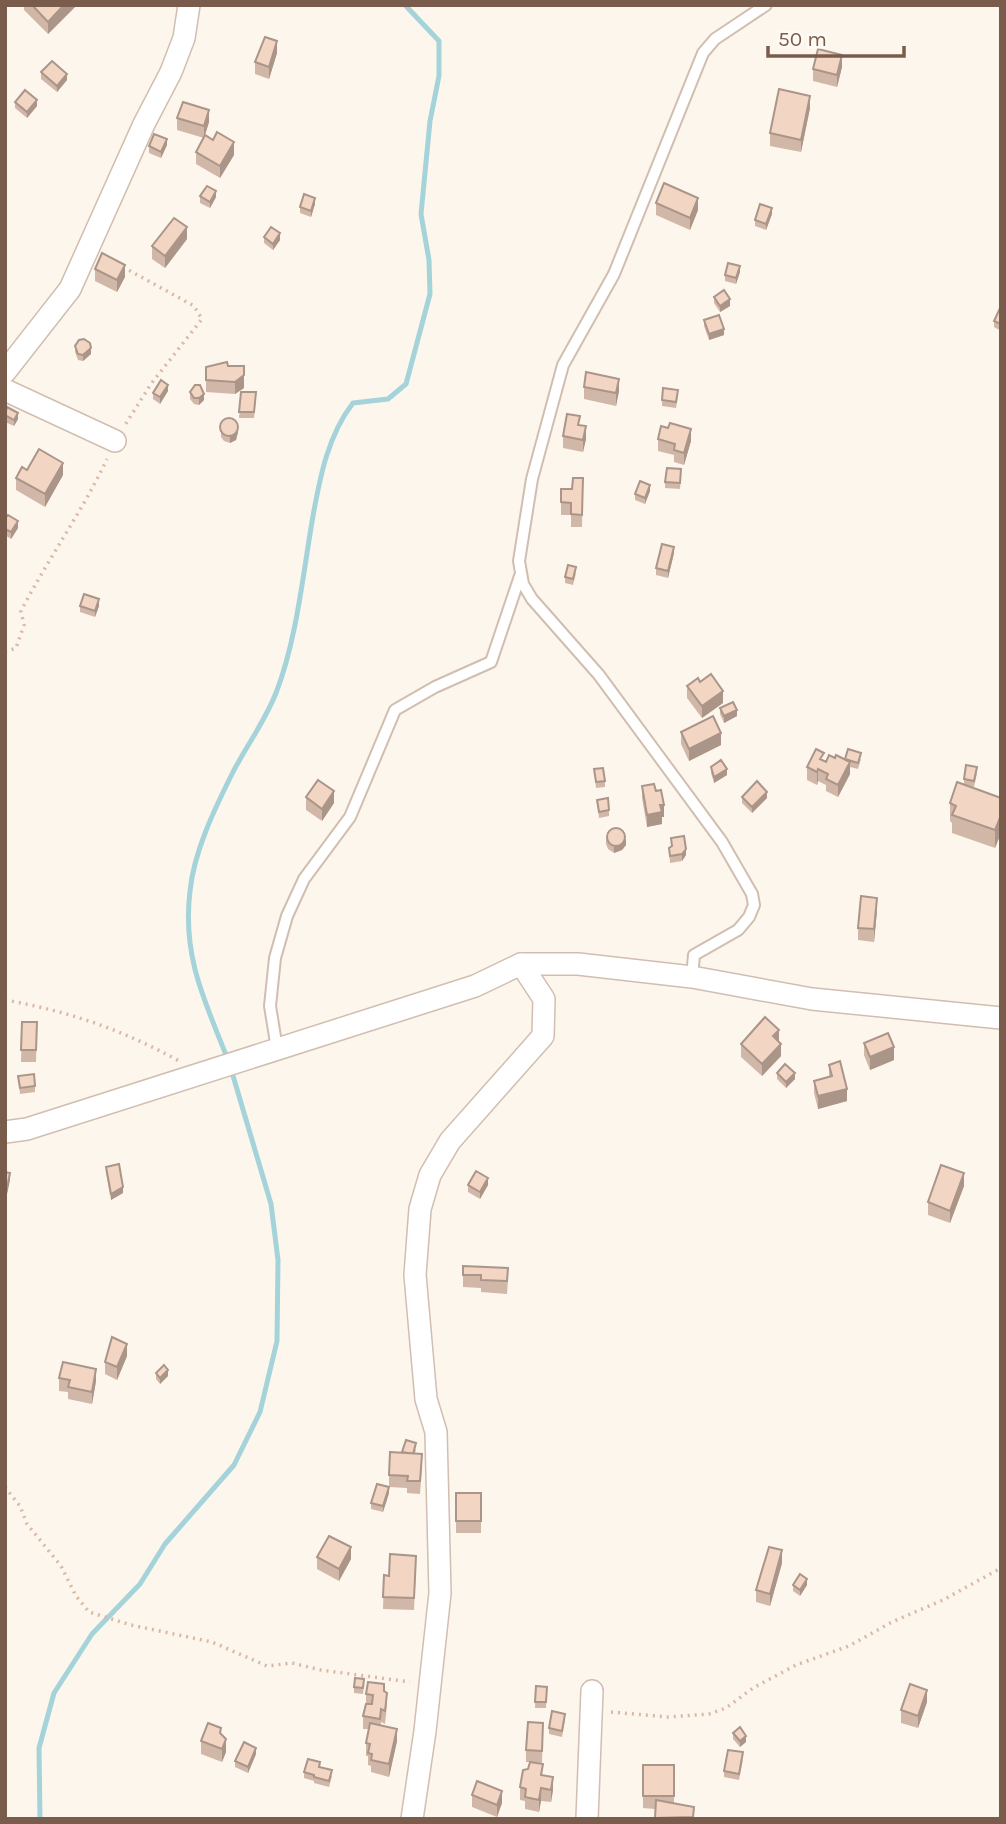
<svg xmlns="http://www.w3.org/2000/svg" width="1006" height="1824" font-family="Karla,sans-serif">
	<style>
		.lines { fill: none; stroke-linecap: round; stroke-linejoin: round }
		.stream { stroke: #a5d3da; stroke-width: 5 }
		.service-casing { stroke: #d1beb0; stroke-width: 14 }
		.minor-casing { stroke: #d1beb0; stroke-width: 24 }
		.path { stroke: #d9b8a5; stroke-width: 3.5; stroke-dasharray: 2 5; stroke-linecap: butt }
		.service { stroke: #fff; stroke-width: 10 }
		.minor { stroke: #fff; stroke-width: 21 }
		.wall { fill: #d1b7a8 }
		.shaded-wall { fill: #aa9588 }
		.building { fill: #f3d5c3; stroke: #aa9588; stroke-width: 2 }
	</style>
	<rect width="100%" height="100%" fill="#fdf6ec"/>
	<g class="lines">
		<g class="stream">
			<path d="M228,1060c-23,-59 -46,-103 -38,-169 4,-40 25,-83 43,-119 14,-27 32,-51 43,-79 21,-54 27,-120 37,-177 7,-39 15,-81 40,-113l35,-4 18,-15 24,-90 -1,-34 -8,-46 9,-93 9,-45v-35l-34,-36"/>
			<polyline points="40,1819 39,1748 54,1693 92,1634 140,1584 165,1544 234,1465 260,1412 277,1341 278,1260 271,1204 231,1069"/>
		</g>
		<g class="service-casing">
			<g id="service">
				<polyline points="692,977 694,955 738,930 749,917 754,905 752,894 722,842 599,675 532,599 523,584 519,561 532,479 563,365 614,274 703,53 715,39 766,5"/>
				<polyline points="277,1049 270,1006 275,958 287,916 304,879 350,817 395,710 435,687 491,662 520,576"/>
			</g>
		</g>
		<g class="minor-casing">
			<g id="minor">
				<polyline points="5,372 70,289 144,124 171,72 184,38 189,5"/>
				<polyline points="5,390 115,441"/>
				<polyline points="5,1132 27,1129 475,986 521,964 578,964 692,977 812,999 1001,1018"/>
				<polyline points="412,1819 425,1731 440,1593 436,1432 426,1399 415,1275 420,1209 430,1175 450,1141 543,1036 544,999 521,964"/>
				<polyline points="587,1819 592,1691"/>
			</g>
		</g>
		<g class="path">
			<polyline points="123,267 194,306 202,319 151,384 125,425"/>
			<path d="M5,652l11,-4 8,-23 -3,-14c27,-52 61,-99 86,-152"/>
			<path d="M5,1000c63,11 118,30 174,61"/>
			<polyline points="5,1487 20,1506 27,1524 61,1566 76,1596 89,1612 131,1625 212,1642 267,1666 292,1663 321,1670 410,1682"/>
			<polyline points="611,1712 668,1717 709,1714 726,1708 753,1688 796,1665 849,1646 892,1622 943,1600 1001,1568"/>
		</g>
		<use href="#service" class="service"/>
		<use href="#minor" class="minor"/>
	</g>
	<g class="wall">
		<polygon points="24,5 77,5 48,34 24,10"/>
		<polygon points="277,53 269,79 255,74 255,62"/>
		<polygon points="842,67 837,87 813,81 813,69"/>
		<polygon points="41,72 67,80 57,92 41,79"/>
		<polygon points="15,102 37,106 27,118 15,108"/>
		<polygon points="810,108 801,152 770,146 770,133"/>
		<polygon points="177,118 209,122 204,138 234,155 220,178 196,164 196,152 204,138 177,130"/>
		<polygon points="167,145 161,158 149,153 149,146"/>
		<polygon points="200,196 216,197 210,208 200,203"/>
		<polygon points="656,203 698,210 690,230 656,215"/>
		<polygon points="315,204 311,217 300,213 300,207"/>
		<polygon points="772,214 766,230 755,226 755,220"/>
		<polygon points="264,237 280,240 273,250 264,243"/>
		<polygon points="187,239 165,268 152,259 152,246"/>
		<polygon points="95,269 125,277 117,292 95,281"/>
		<polygon points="740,272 736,284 725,281 725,275"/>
		<polygon points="714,297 730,306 720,312 714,303"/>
		<polygon points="1001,306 1001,331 994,327 994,321"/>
		<polygon points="704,320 724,335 709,340 704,326"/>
		<polygon points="75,346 91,354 83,361 78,360 75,352"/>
		<polygon points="228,366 244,388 235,394 206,392 206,367"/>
		<polygon points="584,387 619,391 616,406 584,399"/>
		<polygon points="168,391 160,404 153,399 153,393"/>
		<polygon points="190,392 204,400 199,405 194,404 190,399"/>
		<polygon points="241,392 256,399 254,418 239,418"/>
		<polygon points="678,396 676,408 662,406 662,400"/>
		<polygon points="5,410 18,419 14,426 5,422"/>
		<polygon points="580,425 586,439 583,452 563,448 563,436"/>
		<polygon points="221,430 238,432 236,440 230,443 224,441 221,437"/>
		<polygon points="658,439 691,441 684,465 674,462 674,455 658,451"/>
		<polygon points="63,475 45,507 16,490 16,478"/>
		<polygon points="681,476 680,489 665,488 665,482"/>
		<polygon points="583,478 582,527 571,527 571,515 561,515 561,489 572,489"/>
		<polygon points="650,491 645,504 635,500 635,494"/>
		<polygon points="5,518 18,528 11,539 5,535"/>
		<polygon points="674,553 668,578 656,575 656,568"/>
		<polygon points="576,573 573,585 565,583 565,577"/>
		<polygon points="80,606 99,606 95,617 80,612"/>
		<polygon points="687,686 723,703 702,718 687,698"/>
		<polygon points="720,708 737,716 724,723 720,714"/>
		<polygon points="681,732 721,745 689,761 681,744"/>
		<polygon points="835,758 845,760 861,759 858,769 850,767 850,774 838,797 826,791 826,785 818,781 817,785 807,780 807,767 824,761 826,762"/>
		<polygon points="711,767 727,775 714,783 711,773"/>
		<polygon points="594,769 605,781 605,787 596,788"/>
		<polygon points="977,773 974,787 966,785 1001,798 1001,833 995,848 952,833 952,823 950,821 950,803 964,785 964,779"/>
		<polygon points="642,786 664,817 662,817 662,824 647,827 642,798"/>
		<polygon points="306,797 334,803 322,821 306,810"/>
		<polygon points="742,797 767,798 752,813 742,803"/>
		<polygon points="597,800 609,810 609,816 599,818"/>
		<polygon points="606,838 626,845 622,850 614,853 608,849 606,844"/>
		<polygon points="671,838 686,855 682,861 670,863 669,848 671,846"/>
		<polygon points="877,910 874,942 858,940 858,928"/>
		<polygon points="22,1022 37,1022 36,1062 21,1062"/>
		<polygon points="779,1042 781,1056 762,1076 741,1057 741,1044"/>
		<polygon points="864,1043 894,1060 870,1070 864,1055"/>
		<polygon points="829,1065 847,1101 818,1109 814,1093 814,1081 829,1077"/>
		<polygon points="777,1073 795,1079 786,1088 777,1079"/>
		<polygon points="18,1076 35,1086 35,1092 20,1094"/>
		<polygon points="106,1167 123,1193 111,1200 106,1173"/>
		<polygon points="468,1185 488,1185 480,1199 468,1192"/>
		<polygon points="964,1186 950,1223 928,1215 928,1202"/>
		<polygon points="463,1266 508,1280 507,1294 481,1292 481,1288 463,1287"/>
		<polygon points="127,1356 117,1380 105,1374 105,1362"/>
		<polygon points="156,1373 168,1376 160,1384 156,1379"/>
		<polygon points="59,1378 96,1381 92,1404 68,1399 68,1392 59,1391"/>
		<polygon points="416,1449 415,1454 422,1467 420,1494 407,1493 407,1488 389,1487 389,1475 402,1453"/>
		<polygon points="389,1493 383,1512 371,1509 371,1503"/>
		<rect x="456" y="1493" width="25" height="40"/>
		<polygon points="317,1557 351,1559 339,1581 317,1569"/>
		<polygon points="782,1563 770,1606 756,1602 756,1590"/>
		<polygon points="416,1568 414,1610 383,1609 384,1575 389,1576"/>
		<polygon points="793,1585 807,1585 800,1596 793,1591"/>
		<polygon points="364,1685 363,1694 354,1693 354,1687"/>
		<polygon points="536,1686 547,1687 546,1708 535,1708"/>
		<polygon points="384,1692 387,1705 385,1724 381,1722 381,1725 397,1741 389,1777 371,1772 371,1766 368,1765 368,1756 366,1756 366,1743 369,1729 363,1729 363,1716 366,1704 366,1694"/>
		<polygon points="927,1702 918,1728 901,1723 901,1710"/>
		<polygon points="565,1720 562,1737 549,1734 549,1728"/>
		<polygon points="543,1723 542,1763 532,1762 553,1790 551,1802 541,1801 539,1812 525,1809 525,1801 520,1800 520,1787 528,1769 530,1762 526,1762 526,1750"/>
		<polygon points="733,1733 746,1742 740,1747 733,1739"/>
		<polygon points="221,1735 226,1752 222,1762 201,1754 201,1741"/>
		<polygon points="256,1754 248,1773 235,1767 235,1761"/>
		<polygon points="743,1759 739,1780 724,1777 724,1771"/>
		<polygon points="643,1765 674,1765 674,1804 694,1807 694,1819 655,1819 655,1809 643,1808"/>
		<polygon points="320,1767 332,1776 329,1787 314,1783 314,1781 304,1778 304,1772"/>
		<polygon points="472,1795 502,1803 497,1817 472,1807"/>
	</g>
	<g class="shaded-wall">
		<polygon points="64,5 77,5 48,34 48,22"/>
		<polygon points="277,41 277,53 269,79 269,67"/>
		<polygon points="842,55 842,67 837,87 837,75"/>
		<polygon points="67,74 67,80 57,92 57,86"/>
		<polygon points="810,96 810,108 801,152 801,140"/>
		<polygon points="37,100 37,106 27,118 27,112"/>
		<polygon points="209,110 209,122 204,138 204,126"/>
		<polygon points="167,139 167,145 161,158 161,152"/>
		<polygon points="234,142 234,155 220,178 220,166"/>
		<polygon points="216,191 216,197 210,208 210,202"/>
		<polygon points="315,198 315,204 311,217 311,211"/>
		<polygon points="698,198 698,210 690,230 690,218"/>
		<polygon points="772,208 772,214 766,230 766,224"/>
		<polygon points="187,227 187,239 165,268 165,256"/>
		<polygon points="280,233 280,240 273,250 273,244"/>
		<polygon points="125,265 125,277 117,292 117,280"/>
		<polygon points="740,266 740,272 736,284 736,278"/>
		<polygon points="730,299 730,306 720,312 720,306"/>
		<polygon points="724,329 724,335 709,340 709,334"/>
		<polygon points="91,348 91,354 83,361 83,355"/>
		<polygon points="244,375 244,388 235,394 235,382"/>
		<polygon points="619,379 619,391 616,406 616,393"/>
		<polygon points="168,385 168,391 160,404 160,397"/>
		<polygon points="204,394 204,400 199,405 199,398"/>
		<polygon points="18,413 18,419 14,426 14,420"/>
		<polygon points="238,426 238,432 236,440 230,443 230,436"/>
		<polygon points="586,426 586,439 583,452 583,440"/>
		<polygon points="691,429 691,441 684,465 684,453"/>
		<polygon points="63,463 63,475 45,507 45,494"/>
		<polygon points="650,485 650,491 645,504 645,498"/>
		<polygon points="18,521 18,528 11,539 11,532"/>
		<polygon points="674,547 674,553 668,578 668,571"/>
		<polygon points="99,599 99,606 95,617 95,611"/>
		<polygon points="723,691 723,703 702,718 702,706"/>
		<polygon points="737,710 737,716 724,723 724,716"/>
		<polygon points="721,733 721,745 689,761 689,749"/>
		<polygon points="850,762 850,774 838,797 838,785"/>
		<polygon points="727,769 727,775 714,783 714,777"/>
		<polygon points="818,769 818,781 817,785 817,772"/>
		<polygon points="334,791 334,803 322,821 322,809"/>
		<polygon points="767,792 767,798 752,813 752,807"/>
		<polygon points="660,805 664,805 664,817 662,817 662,824 647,827 647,815"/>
		<polygon points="1001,815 1001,833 995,848 995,830"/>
		<polygon points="626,839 626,845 622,850 614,853 614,847"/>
		<polygon points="686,849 686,855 682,861 682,854"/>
		<polygon points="877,898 877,910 874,942 874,929"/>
		<polygon points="779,1030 779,1042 773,1036"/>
		<polygon points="781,1044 781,1056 762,1076 762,1064"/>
		<polygon points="894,1047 894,1060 870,1070 870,1057"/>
		<polygon points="795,1073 795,1079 786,1088 786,1082"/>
		<polygon points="847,1089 847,1101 818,1109 818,1096"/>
		<polygon points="10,1173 10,1180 6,1199 6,1193"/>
		<polygon points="964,1173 964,1186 950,1223 950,1211"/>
		<polygon points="488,1178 488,1185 480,1199 480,1192"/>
		<polygon points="123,1187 123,1193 111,1200 111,1194"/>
		<polygon points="127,1344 127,1356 117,1380 117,1367"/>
		<polygon points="96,1369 96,1381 92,1404 92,1392"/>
		<polygon points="168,1370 168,1376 160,1384 160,1378"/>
		<polygon points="389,1487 389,1493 383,1512 383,1506"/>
		<polygon points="351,1547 351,1559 339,1581 339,1569"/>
		<polygon points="782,1550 782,1563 770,1606 770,1594"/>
		<polygon points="807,1579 807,1585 800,1596 800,1590"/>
		<polygon points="927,1690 927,1702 918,1728 918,1716"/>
		<polygon points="397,1729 397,1741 389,1777 389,1764"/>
		<polygon points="746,1736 746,1742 740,1747 740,1741"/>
		<polygon points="226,1739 226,1752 222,1762 222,1749"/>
		<polygon points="256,1748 256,1754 248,1773 248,1767"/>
		<polygon points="553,1777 553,1790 551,1802 551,1790"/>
		<polygon points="541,1788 541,1801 539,1812 539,1800"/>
		<polygon points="502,1791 502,1803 497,1817 497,1805"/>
	</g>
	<g class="building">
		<polygon points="32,5 64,5 48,22"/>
		<polygon points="265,37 277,41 269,67 255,62"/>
		<polygon points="818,49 842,55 837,75 813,69"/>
		<polygon points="52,61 67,74 57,86 41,72"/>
		<polygon points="779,89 810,96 801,140 770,133"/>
		<polygon points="25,90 37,100 27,112 15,102"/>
		<polygon points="183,102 209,110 204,126 177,118"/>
		<polygon points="217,132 234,142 220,166 196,152 205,135 213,140"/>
		<polygon points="154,134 167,139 161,152 149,146"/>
		<polygon points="664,183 698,198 690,218 656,203"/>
		<polygon points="207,186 216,191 210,202 200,196"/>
		<polygon points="304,194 315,198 311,211 300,207"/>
		<polygon points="760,204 772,208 766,224 755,220"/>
		<polygon points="174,218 187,227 165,256 152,246"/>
		<polygon points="271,227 280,233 273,244 264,237"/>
		<polygon points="102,253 125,265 117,280 95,269"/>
		<polygon points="728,263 740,266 736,278 725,275"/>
		<polygon points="724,290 730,299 720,306 714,297"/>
		<polygon points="1001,306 1001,324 994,321"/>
		<polygon points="719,315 724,329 709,334 704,320"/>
		<polygon points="84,339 90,343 91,348 83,355 78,354 75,346 79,340"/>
		<polygon points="227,362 228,366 244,366 244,375 235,382 206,380 206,367"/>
		<polygon points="586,372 619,379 616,393 584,387"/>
		<polygon points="161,380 168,385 160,397 153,393"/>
		<polygon points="195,385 200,385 204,394 199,398 194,398 190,392"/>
		<polygon points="663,388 678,390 676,402 662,400"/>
		<polygon points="241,392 256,392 254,412 239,412"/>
		<polygon points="7,407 18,413 14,420 5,415"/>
		<polygon points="567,414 580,416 578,425 586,426 583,440 563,436"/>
		<circle cx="229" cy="427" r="9"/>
		<polygon points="670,423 691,429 684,453 674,450 675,444 658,439 661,426 668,428"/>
		<polygon points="39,449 63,463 45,494 16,478 22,467 27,470"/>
		<polygon points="667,468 681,469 680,483 665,482"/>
		<polygon points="573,478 583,478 582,515 571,514 571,503 561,502 561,489 572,489"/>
		<polygon points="640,481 650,485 645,498 635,494"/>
		<polygon points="8,515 18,521 11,532 5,529 5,518"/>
		<polygon points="662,544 674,547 668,571 656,568"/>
		<polygon points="568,565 576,567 573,579 565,577"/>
		<polygon points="84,594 99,599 95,611 80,606"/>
		<polygon points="711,674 723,691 702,706 687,686 698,678 700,682"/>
		<polygon points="733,702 737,710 724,716 720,708"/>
		<polygon points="713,716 721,733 689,749 681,732"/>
		<polygon points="816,749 824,753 820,759 826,762 829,755 835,758 836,755 850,762 838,785 826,779 828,774 818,769 817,772 807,767"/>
		<polygon points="848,749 861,753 858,763 845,759"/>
		<polygon points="721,760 727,769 714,777 711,767"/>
		<polygon points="966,765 977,767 974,781 964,779"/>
		<polygon points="603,768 605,781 596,782 594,769"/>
		<polygon points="318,780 334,791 322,809 306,797"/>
		<polygon points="757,781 767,792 752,807 742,797"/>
		<polygon points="957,782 1001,798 1001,815 995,830 952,815 956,806 950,803"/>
		<polygon points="654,784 656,791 661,790 664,805 660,805 662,812 647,815 642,786"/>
		<polygon points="608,798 609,810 599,812 597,800"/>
		<circle cx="616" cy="837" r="9"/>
		<polygon points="684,836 686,849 682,854 670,856 669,848 672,846 671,838"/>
		<polygon points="861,896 877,898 874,929 858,928"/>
		<polygon points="765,1017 779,1030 773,1036 781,1044 762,1064 741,1044"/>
		<polygon points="22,1022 37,1022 36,1050 21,1050"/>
		<polygon points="888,1033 894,1047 870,1057 864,1043"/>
		<polygon points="840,1061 847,1089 818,1096 814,1081 832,1076 829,1065"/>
		<polygon points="785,1064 795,1073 786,1082 777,1073"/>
		<polygon points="34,1074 35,1086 20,1088 18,1076"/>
		<polygon points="119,1164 123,1187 111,1194 106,1167"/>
		<polygon points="941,1165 964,1173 950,1211 928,1202"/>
		<polygon points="476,1171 488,1178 480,1192 468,1185"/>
		<polygon points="5,1172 10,1173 6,1193 5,1192"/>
		<polygon points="463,1266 508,1268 507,1281 481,1280 481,1275 463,1275"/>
		<polygon points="112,1337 127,1344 117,1367 105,1362"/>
		<polygon points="63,1362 96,1369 92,1392 68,1387 70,1380 59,1378"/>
		<polygon points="164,1365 168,1370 160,1378 156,1373"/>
		<polygon points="406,1440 416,1443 413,1454 402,1452"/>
		<polygon points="390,1452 422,1454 420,1481 407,1481 408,1476 389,1475"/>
		<polygon points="377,1484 389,1487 383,1506 371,1503"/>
		<rect x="456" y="1493" width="25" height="28"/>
		<polygon points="329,1536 351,1547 339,1569 317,1557"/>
		<polygon points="769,1547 782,1550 770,1594 756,1590"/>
		<polygon points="390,1554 416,1556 414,1598 383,1597 384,1575 389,1576"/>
		<polygon points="800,1574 807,1579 800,1590 793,1585"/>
		<polygon points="355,1678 364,1679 363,1688 354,1687"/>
		<polygon points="368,1682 384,1684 384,1691 387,1693 385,1711 381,1709 380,1719 363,1716 366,1704 372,1704 373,1695 366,1694"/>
		<polygon points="910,1684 927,1690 918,1716 901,1710"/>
		<polygon points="536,1686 547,1687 546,1702 535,1702"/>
		<polygon points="552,1711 565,1714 562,1731 549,1728"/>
		<polygon points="528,1722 543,1723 542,1751 526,1750"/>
		<polygon points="208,1723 221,1728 220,1733 226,1739 222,1749 201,1741"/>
		<polygon points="370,1723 397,1729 389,1764 371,1760 372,1754 368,1753 370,1744 366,1743"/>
		<polygon points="740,1727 746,1736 740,1741 733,1733"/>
		<polygon points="244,1742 256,1748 248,1767 235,1761"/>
		<polygon points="728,1750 743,1752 739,1774 724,1771"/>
		<polygon points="308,1759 320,1762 319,1767 332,1770 329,1781 314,1777 314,1775 304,1772"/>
		<polygon points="530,1762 543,1764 541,1775 553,1777 551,1790 541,1788 539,1800 525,1797 526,1789 520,1787 523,1770 528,1769"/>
		<rect x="643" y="1765" width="31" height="31"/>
		<polygon points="477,1781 502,1791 497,1805 472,1795"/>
		<polygon points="656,1800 694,1807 693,1817 655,1818"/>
	</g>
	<rect width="1006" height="1824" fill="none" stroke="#7a5c4d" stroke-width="14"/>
	<path d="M768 46v10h136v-10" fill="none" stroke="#7a5c4d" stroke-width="3.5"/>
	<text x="778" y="46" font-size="21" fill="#7a5c4d" stroke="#fffaf3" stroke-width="5" paint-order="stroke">50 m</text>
</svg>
